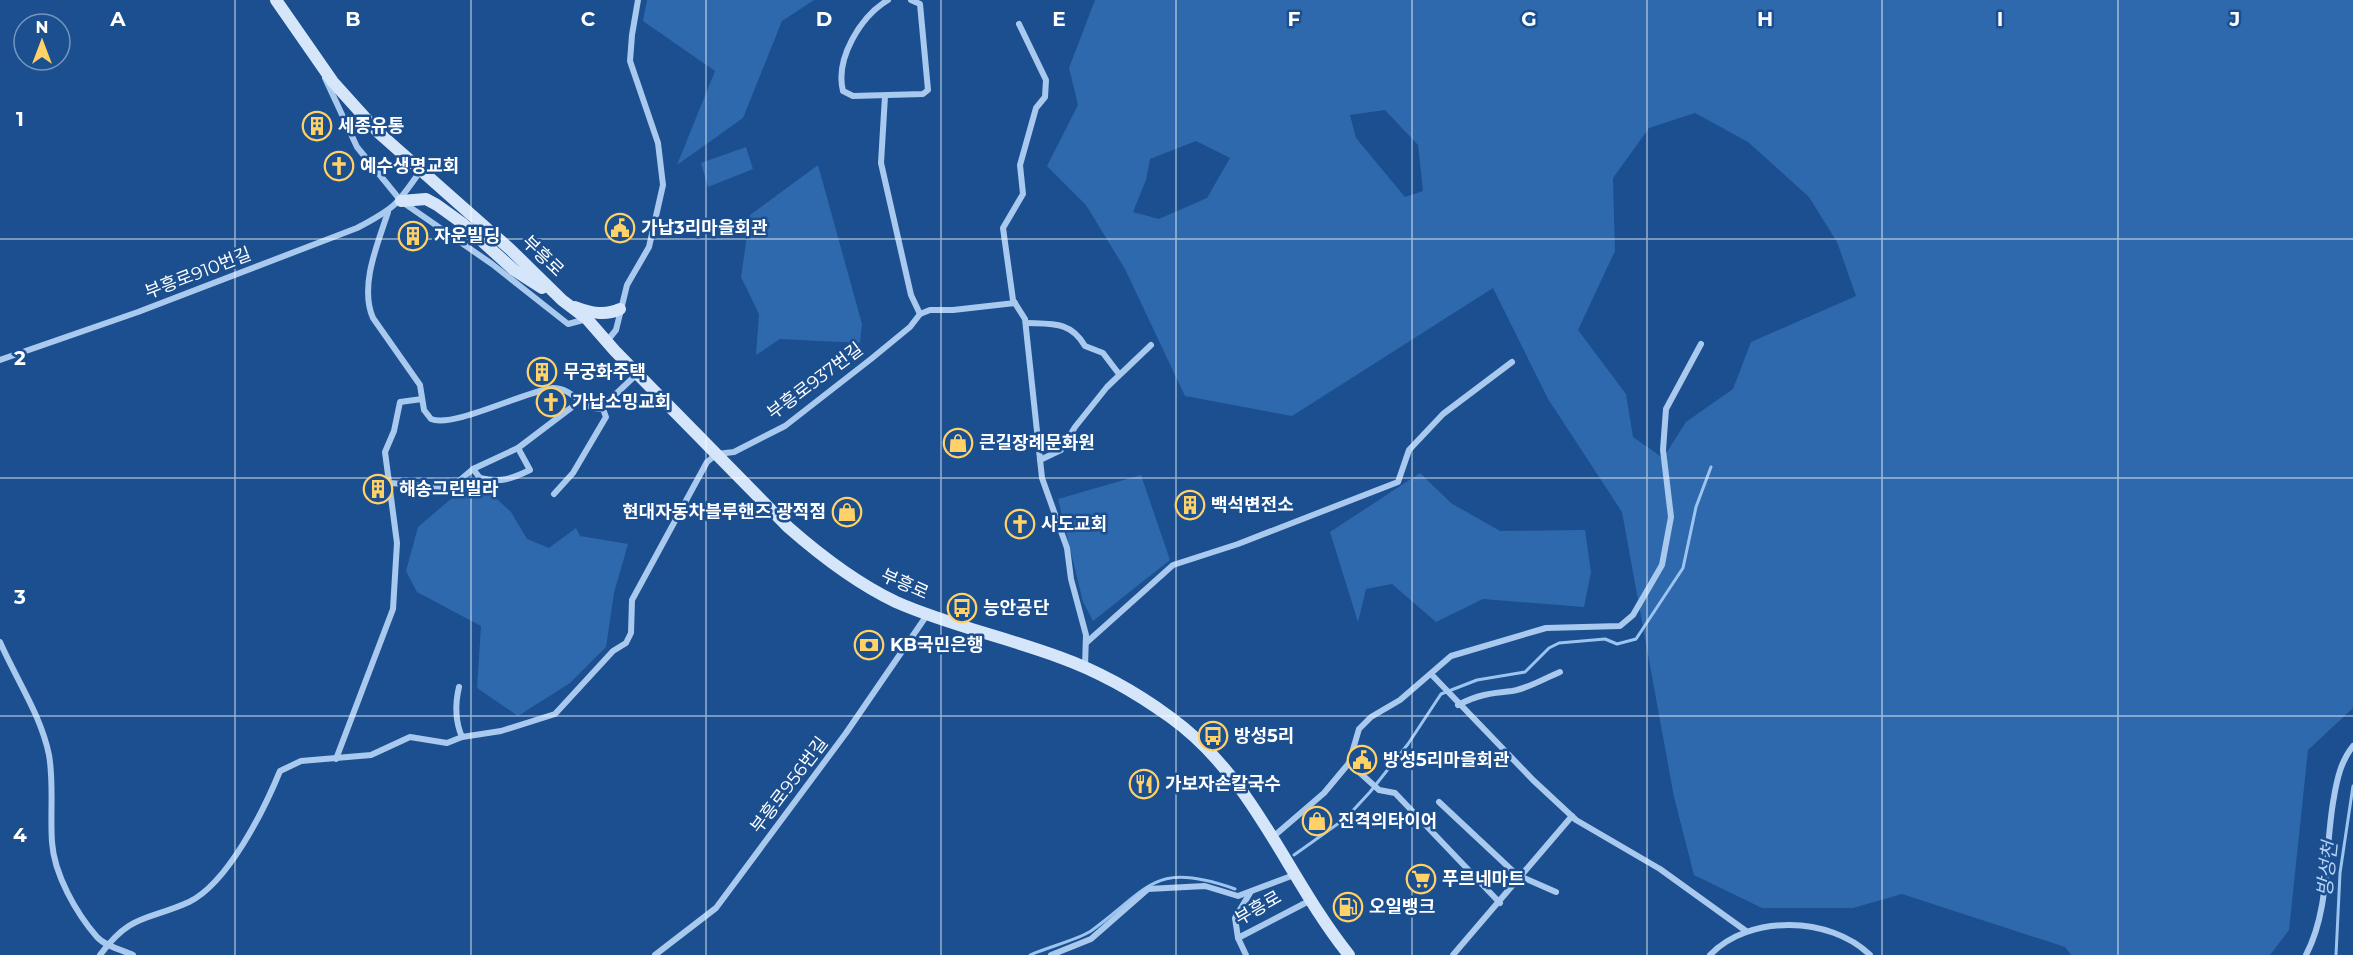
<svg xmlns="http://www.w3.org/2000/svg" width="2353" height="955" font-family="Montserrat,'Noto Sans KR',sans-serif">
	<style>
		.green { fill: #2e69ad; fill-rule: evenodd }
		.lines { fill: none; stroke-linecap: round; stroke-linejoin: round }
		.stream { stroke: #9cc4f0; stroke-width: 3 }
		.street { stroke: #a9c9ee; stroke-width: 6 }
		.secondary { stroke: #d6e6fa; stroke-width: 12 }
		.grid { fill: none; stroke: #fff; stroke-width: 1.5; stroke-opacity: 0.55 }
		.labels { text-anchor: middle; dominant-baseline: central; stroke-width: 5; stroke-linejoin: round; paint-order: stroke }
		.poi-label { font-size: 18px; font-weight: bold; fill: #fff; stroke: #1b4f8f; text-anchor: start }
		.street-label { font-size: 18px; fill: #fff; stroke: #1b4f8f }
		.water-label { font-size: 20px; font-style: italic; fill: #b5d3f5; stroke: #1b4f8f }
		.grid-label { font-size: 20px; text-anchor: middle; font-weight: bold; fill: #fff; stroke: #1b4f8f; stroke-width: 5; stroke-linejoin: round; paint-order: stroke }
	</style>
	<rect width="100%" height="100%" fill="#1b4f8f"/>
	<g class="green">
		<polygon points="647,0 814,0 782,21 743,118 677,165 715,71 643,21"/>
		<path d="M1095,0h1258v708l-45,42 -19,180 -19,25h-199l-6,-8 -163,-53 -49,14h-91l-68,-33 -20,-78 -52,-285 -74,-113 -55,-111 -201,128 -107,-20 -60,-127 -39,-64 -39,-39 31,-61 -9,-37zM1385,110l33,35 5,46 -18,6 -49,-59 -6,-23zM1695,113l53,29 61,55 28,45 19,54 -105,46 -18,47 -47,33 -23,36 -30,-21 -7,-43 -48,-64 37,-79 -2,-73 36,-50zM1196,141l34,17 -23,40 -48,21 -26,-7 13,-32 4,-21z"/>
		<polygon points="746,147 753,169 708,187 701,163"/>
		<polygon points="818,165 862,324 860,343 780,339 756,355 759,314 741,277 750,215"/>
		<polygon points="1420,473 1451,503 1500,531 1585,530 1591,572 1584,607 1483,599 1436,622 1392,584 1366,589 1358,622 1330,532"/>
		<polygon points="1141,475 1170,560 1093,621 1083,602 1058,499"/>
		<polygon points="466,486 485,488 511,512 527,539 549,548 576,528 580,536 628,544 614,593 606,647 570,683 518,716 477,688 481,626 417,592 406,571 418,527"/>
	</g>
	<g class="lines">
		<g class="stream">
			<polyline points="1294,855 1346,818 1370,792 1408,744 1441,694 1477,680 1525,672 1549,648 1559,643 1605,639 1617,644 1636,639 1683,568 1696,507 1711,467"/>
			<path d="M1030,955c16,-7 49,-16 61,-24 59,-43 63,-71 144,-42"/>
			<polyline points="2336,955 2340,873 2353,786"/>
		</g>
		<g class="street">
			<path d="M888,0c-28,17 -53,59 -45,91l10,5 70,-2 5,-4 -8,-86 -9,-4"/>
			<polyline points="1019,24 1046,80 1045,97 1036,108 1020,165 1023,194 1003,228 1013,300 1025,319 1042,478 1067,548 1071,579 1086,635 1085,667"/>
			<polyline points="325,78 357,147 401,201 492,264 568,324 587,319"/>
			<polyline points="885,96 881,163 911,295 920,314"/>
			<path d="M388,212c-10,31 -29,74 -15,106l47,67 4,25 7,9c23,9 92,-27 122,-31 20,0 28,20 47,21l38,-36"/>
			<path d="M1026,323c26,1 45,-2 59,23l18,7 16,21"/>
			<polyline points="607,341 616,330 627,285 649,247 663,185 658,143 630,61 632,35 638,0"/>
			<path d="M0,360l138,-48 219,-84c38,-20 40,-23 64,-58"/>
			<polyline points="1040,460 1061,450 1075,427 1107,387 1151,345"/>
			<path d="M473,469l7,9c21,5 31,1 50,-8l-12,-22"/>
			<polyline points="390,483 444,487 459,481 473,469 518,448 580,401"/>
			<polyline points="554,494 573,473 606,417 603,409"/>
			<path d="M0,642c16,37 41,73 49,113 5,28 1,59 3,87 2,32 24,71 45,95 8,9 25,13 36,18"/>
			<polyline points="1086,643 1173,565 1238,544 1398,482 1409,450 1443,414 1512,362"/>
			<polyline points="1432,675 1533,780 1576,820 1660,869 1746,931"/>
			<path d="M459,687c-4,17 -4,34 3,50"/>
			<path d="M1458,705c19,-10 33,-12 54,-14 15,-2 33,-13 48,-19"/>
			<polyline points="336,759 393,609 397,543 385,452 394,431 400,402 422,399"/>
			<polyline points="1349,763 1379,790 1395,793 1500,903"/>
			<polyline points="1439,802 1517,875 1556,892"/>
			<polyline points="1274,836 1324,793 1349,763 1359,729 1371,717 1400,700 1451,656 1546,628 1620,626 1633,615 1662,565 1671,517 1663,450 1666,409 1701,344"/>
			<polyline points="1238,938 1235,918 1250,893"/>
			<path d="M100,955c31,-42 47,-34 89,-53 39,-19 75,-92 91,-131l21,-10 70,-6 39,-18 37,6 15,-6 39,-6 54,-17 58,-63 13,-8 5,-10 1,-33 75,-138 10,-8 17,-2 51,-26 86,-67 39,-32 10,-13 10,-4h23l62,-7"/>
			<polyline points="655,955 716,908 846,733 927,615"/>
			<polyline points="1051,955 1091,939 1148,889 1205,886 1238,896 1294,875"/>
			<polyline points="1246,955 1238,938 1311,900"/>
			<polyline points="1453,955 1572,816"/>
			<path d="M1710,955c39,-41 120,-39 160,0"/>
			<path d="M2306,955c25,-48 18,-106 28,-158 3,-18 7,-36 19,-51"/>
		</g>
		<g class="secondary">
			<path d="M276,0l57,82 46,51 132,117 51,50 25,19 28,32 173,176c33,29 68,56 108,75 52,23 109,35 163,55 39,14 78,36 111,60 84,60 117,161 179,238"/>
			<polyline points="401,201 426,199 437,205 462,223 514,270 542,288"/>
			<path d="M575,307c16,6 30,9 45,2"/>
		</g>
	</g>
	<path class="grid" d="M235,0v955M471,0v955M706,0v955M941,0v955M1176,0v955M1412,0v955M1647,0v955M1882,0v955M2118,0v955M0,239h2353M0,478h2353M0,716h2353"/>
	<defs>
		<g id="building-ring" transform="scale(1.5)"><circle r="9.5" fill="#1b4f8f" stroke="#ffd166" stroke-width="1.5"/><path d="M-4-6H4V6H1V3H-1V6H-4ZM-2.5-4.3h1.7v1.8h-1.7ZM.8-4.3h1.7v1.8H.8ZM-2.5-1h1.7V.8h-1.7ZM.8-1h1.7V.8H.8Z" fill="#ffd166"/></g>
		<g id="church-ring" transform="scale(1.5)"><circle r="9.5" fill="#1b4f8f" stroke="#ffd166" stroke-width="1.5"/><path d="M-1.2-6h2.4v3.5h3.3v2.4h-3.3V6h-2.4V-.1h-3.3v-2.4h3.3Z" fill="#ffd166"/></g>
		<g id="civic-ring" transform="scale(1.5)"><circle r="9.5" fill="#1b4f8f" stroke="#ffd166" stroke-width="1.5"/><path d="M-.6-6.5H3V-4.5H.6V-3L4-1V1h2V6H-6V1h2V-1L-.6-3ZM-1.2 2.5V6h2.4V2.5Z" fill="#ffd166"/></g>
		<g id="shop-ring" transform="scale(1.5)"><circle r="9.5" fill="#1b4f8f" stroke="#ffd166" stroke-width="1.5"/><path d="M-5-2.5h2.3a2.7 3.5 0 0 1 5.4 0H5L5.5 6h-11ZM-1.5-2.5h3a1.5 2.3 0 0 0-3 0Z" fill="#ffd166"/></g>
		<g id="bus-ring" transform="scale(1.5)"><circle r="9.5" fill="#1b4f8f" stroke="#ffd166" stroke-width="1.5"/><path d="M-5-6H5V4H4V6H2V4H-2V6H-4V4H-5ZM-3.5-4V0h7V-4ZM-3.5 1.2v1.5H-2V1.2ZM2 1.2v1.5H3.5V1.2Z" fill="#ffd166"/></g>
		<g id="bank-ring" transform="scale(1.5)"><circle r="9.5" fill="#1b4f8f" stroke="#ffd166" stroke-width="1.5"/><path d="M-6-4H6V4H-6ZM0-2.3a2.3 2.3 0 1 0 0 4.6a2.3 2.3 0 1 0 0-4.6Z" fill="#ffd166"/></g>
		<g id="restaurant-ring" transform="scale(1.5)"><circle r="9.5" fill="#1b4f8f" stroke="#ffd166" stroke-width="1.5"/><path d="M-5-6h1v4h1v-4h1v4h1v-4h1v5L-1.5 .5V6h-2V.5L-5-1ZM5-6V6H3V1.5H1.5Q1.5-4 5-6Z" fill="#ffd166"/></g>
		<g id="supermarket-ring" transform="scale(1.5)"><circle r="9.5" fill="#1b4f8f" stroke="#ffd166" stroke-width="1.5"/><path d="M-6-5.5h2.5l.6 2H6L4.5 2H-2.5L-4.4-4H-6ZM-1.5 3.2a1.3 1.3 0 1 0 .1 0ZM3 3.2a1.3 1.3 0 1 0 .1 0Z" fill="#ffd166"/></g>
		<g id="fuel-ring" transform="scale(1.5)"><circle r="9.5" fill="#1b4f8f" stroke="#ffd166" stroke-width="1.5"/><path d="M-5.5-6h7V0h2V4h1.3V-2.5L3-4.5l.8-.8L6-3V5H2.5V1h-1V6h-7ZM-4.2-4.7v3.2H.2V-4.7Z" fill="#ffd166"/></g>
	</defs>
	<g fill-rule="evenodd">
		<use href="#building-ring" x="317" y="126"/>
		<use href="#church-ring" x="339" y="166"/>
		<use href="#civic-ring" x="620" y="228"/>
		<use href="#building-ring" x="413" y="236"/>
		<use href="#building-ring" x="542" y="372"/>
		<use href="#church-ring" x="551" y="402"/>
		<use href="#shop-ring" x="958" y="443"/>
		<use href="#building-ring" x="378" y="489"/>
		<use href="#building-ring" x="1190" y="505"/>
		<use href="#shop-ring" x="847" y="512"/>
		<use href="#church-ring" x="1020" y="524"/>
		<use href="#bus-ring" x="962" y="608"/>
		<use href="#bank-ring" x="869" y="645"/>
		<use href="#bus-ring" x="1213" y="736"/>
		<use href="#civic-ring" x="1362" y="760"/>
		<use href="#restaurant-ring" x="1144" y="784"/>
		<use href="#shop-ring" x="1317" y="821"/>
		<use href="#supermarket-ring" x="1421" y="879"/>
		<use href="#fuel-ring" x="1348" y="907"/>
	</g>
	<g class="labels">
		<g class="poi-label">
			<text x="338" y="126">세종유통</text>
			<text x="360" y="166">예수생명교회</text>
			<text x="641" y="228">가납3리마을회관</text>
			<text x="434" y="236">자운빌딩</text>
			<text x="563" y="372">무궁화주택</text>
			<text x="572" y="402">가납소밍교회</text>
			<text x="979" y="443">큰길장례문화원</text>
			<text x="399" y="489">해송그린빌라</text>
			<text x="1211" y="505">백석변전소</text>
			<text x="826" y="512" text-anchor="end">현대자동차블루핸즈 광적점</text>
			<text x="1041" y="524">사도교회</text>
			<text x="983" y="608">능안공단</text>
			<text x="890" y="645">KB국민은행</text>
			<text x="1234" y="736">방성5리</text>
			<text x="1383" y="760">방성5리마을회관</text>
			<text x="1165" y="784">가보자손칼국수</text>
			<text x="1338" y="821">진격의타이어</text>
			<text x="1442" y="879">푸르네마트</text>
			<text x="1369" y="907">오일뱅크</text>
		</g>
		<g class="street-label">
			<text transform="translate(543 256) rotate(44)">부흥로</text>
			<text transform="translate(198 273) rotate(-21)">부흥로910번길</text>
			<text transform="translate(815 381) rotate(-37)">부흥로937번길</text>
			<text transform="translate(905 584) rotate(24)">부흥로</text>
			<text transform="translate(789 785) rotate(-53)">부흥로956번길</text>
			<text transform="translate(1258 908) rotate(-30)">부흥로</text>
		</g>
		<g class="water-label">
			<text transform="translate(2327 869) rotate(-84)">방성천</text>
		</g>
	</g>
	<g class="grid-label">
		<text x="118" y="26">A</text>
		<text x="353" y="26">B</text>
		<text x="588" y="26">C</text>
		<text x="824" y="26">D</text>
		<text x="1059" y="26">E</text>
		<text x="1294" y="26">F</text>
		<text x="1529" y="26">G</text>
		<text x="1765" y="26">H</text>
		<text x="2000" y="26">I</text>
		<text x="2235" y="26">J</text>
		<text x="20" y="126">1</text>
		<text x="20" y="365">2</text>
		<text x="20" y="604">3</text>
		<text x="20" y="842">4</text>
	</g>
	<g transform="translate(42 42)"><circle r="28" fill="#1b4f8f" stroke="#7695bc" stroke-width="1.5"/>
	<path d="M0-4.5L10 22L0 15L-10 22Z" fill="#ffd166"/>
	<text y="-9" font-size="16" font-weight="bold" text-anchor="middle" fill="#ffffff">N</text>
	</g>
</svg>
